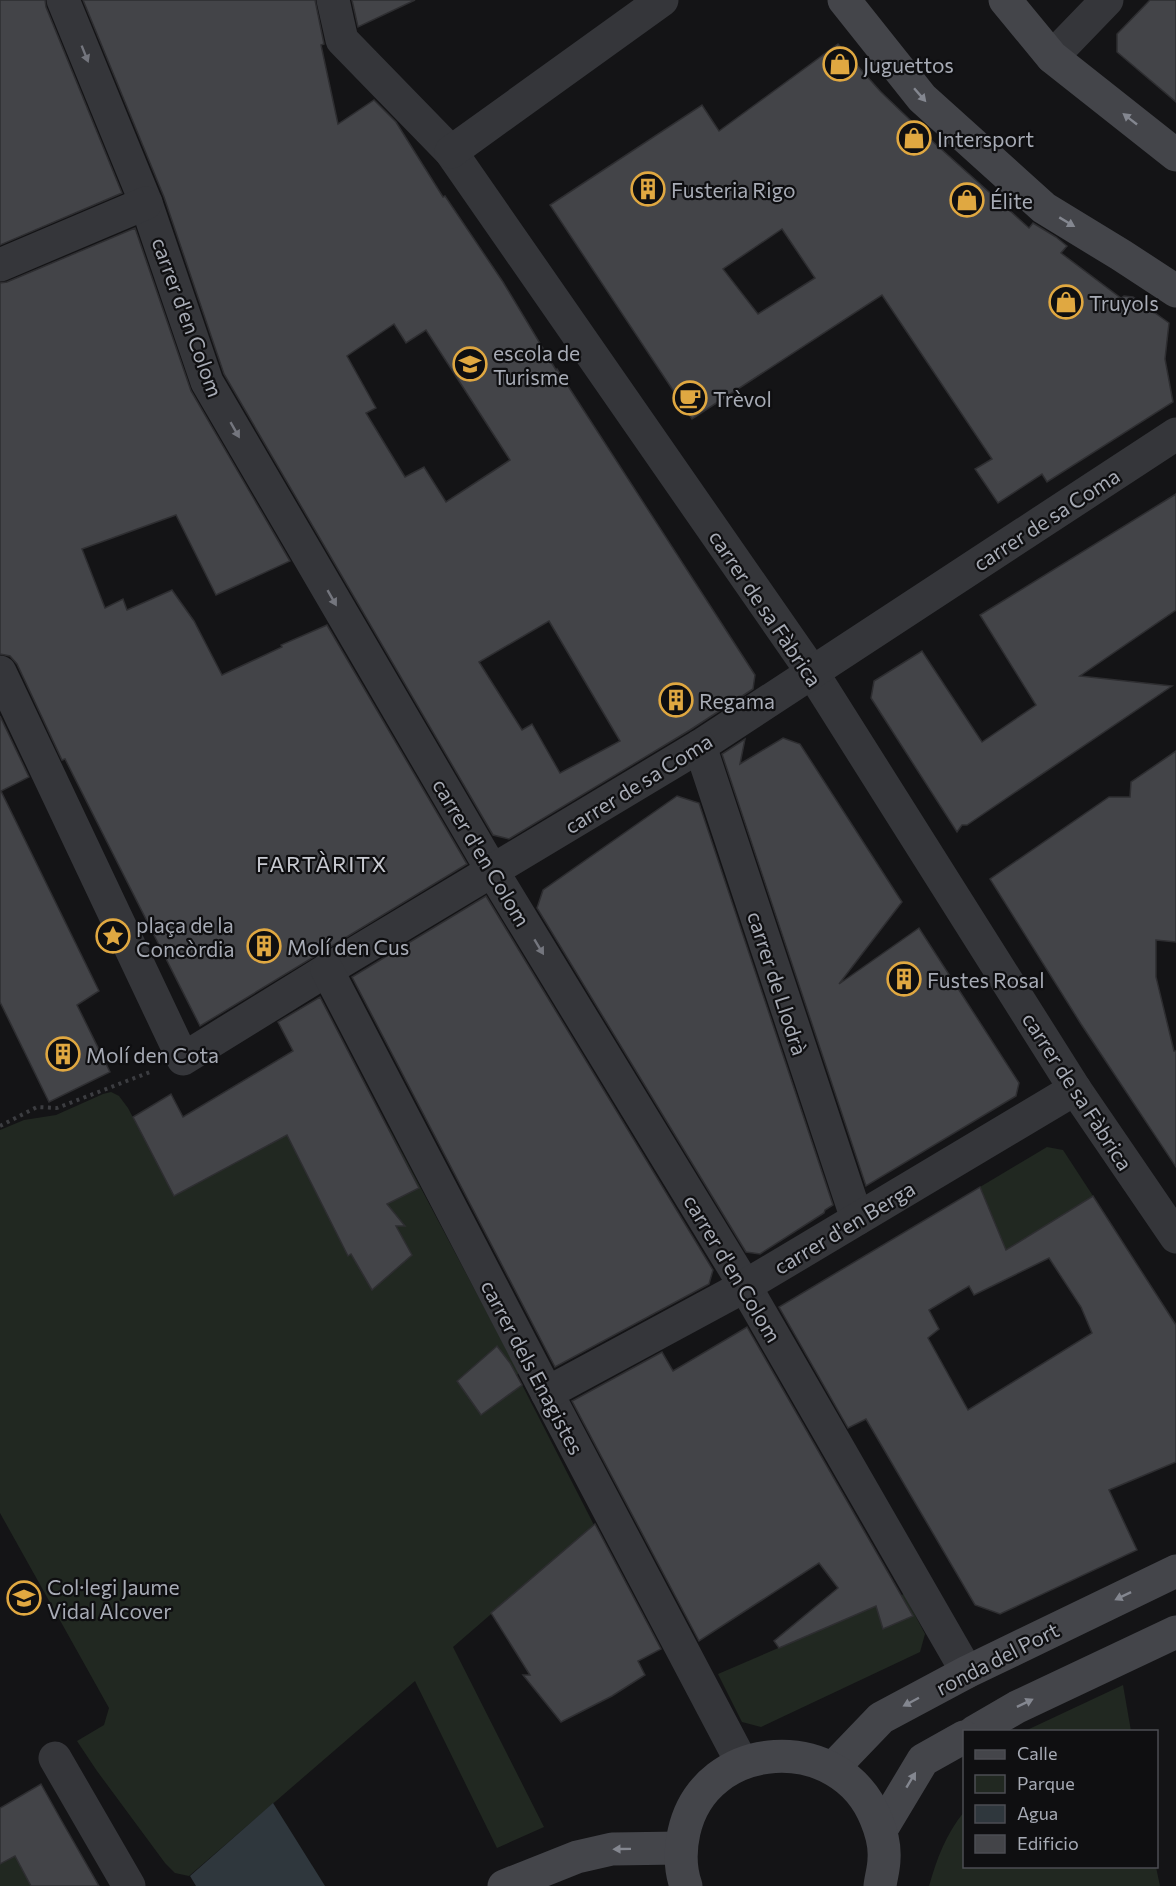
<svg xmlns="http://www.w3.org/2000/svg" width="1176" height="1886" font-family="Commissioner,sans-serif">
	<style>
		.green { fill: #212821 }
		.water { fill: #2f373d }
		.building { fill: #434448; stroke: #2e2e31; stroke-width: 1.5; fill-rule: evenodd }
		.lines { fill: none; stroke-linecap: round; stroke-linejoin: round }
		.path { stroke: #3c3d41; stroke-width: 4; stroke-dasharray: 3 4.5; stroke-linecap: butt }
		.street { stroke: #35363a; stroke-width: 33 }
		.secondary { stroke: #44454a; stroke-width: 33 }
		.oneway { fill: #74767e }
		.oneway2 { fill: #848790 }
		.labels { text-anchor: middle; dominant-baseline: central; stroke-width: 4.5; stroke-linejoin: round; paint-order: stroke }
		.poi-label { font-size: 21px; fill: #a7abb5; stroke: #0f0f11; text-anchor: start }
		.street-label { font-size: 21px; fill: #a7abb5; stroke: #0f0f11 }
		.neighbourhood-label { font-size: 22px; letter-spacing: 1.5px; fill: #c8cad1; stroke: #0f0f11 }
	</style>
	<rect width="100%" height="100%" fill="#141416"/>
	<g class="green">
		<polygon points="111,1092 119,1096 128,1108 174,1196 307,1124 389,1128 511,1358 519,1373 517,1375 594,1525 453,1647 544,1827 497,1848 415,1681 189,1876 175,1873 165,1863 97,1771 77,1741 104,1725 109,1708 0,1513 0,1130 24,1120 56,1115 103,1094"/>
		<polygon points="1047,1147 1063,1150 1093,1196 1006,1250 980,1187"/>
		<polygon points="904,1594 925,1634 920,1652 761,1727 742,1722 718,1674"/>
		<polygon points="1123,1685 1131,1731 1027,1731 1027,1730"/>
		<path d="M964,1812v54l192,1 4,19h-231c8,-28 17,-52 35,-74z"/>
		<polygon points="22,1852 22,1869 31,1886 0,1886 0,1864"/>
	</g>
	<polygon class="water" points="273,1803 325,1886 196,1886 190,1876"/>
	<g class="building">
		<polygon points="0,0 45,0 46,7 122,193 0,245"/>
		<path d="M83,0h232l9,44 -3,1 17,79 36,-24 22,22 47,75 2,-1 58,86 53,88 1,-1 198,306 -2,14 -63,41 -181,109 -16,-4 -269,-461 -60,-177zM394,324l12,19 20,-13 84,130 -64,42 -22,-35 -19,10 -39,-64 10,-5 -29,-52zM549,621l71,120 -60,32 -28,-49 -10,6 -43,-68z"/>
		<polygon points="352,0 415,0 358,27"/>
		<polygon points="1150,0 1176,0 1176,102 1117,52 1117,34"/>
		<path d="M838,44l43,48 49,47 99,89 4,-5 23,14 11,9 -6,7 60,45 3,-2 9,1 36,26 -4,36 8,43 -126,80 -5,-8 -44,29 -23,-34 17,-10 -110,-164 -190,124 -142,-214 152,-100 17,26zM782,229l33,49 -57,36 -35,-45z"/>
		<polygon points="135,228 191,391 290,561 216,595 176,515 82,549 105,608 123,599 127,610 172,590 194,621 222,675 282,647 281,645 327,625 467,864 200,1026 65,759 62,760 17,664 10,656 0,654 0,283 7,282"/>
		<polygon points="1176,494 1176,610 1080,676 1172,686 967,825 962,825 957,832 871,698 874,681 922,651 982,742 1036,705 980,615"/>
		<polygon points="0,716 29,777 1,791 99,991 77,1005 110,1072 49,1102 0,1002"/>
		<polygon points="783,738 800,744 902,902 839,984 919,928 1019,1083 1016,1096 866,1186 722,754 745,739 740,764"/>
		<polygon points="1176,751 1176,942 1156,940 1156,977 1174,1051 1176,1051 1176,1167 1081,1024 990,879 1109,797 1130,797 1131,782"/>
		<polygon points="677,796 699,803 833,1205 825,1210 824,1213 760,1254 746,1252 537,908 543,890"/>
		<polygon points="486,896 713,1270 709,1284 555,1367 352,977"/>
		<polygon points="320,997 419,1188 387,1204 405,1226 396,1226 412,1255 372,1290 351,1254 348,1256 287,1135 174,1196 133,1117 171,1094 183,1117 293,1051 278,1022"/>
		<path d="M980,1187l26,63 87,-54 83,129v137l-67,28 28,60 -137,64 -25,-9 -109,-186 -18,9 -69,-121zM1049,1258l32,49 11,26 -124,77 -40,-72 11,-9 -10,-19 40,-24 5,9z"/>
		<polygon points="747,1327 913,1616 883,1629 876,1606 779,1648 774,1641 838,1588 819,1563 699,1641 572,1401 662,1352 673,1371"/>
		<polygon points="497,1346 510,1363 522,1385 481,1415 457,1381"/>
		<polygon points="595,1524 661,1649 638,1661 645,1675 612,1696 561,1722 523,1675 530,1675 491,1613"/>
		<polygon points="41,1784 60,1818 99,1886 31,1886 15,1856 0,1864 0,1808"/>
	</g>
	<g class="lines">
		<polyline class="path" points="0,1126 37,1107 57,1108 150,1072"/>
		<g class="street">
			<polyline points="63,0 146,203 207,382 493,872 745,1286 967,1672"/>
			<polyline points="333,0 342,40 451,152 812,672 1075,1089 1176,1237"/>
			<polyline points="1052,57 1107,0"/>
			<polyline points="451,152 662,0"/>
			<polyline points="0,265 146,203"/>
			<polyline points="0,672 183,1059 327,970 700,746 1176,434"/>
			<polyline points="700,746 857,1219"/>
			<polyline points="327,970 547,1393 742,1763"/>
			<polyline points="547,1393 745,1286 1075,1089"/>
			<polyline points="55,1758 129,1886"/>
		</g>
		<g class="secondary">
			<polyline points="844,0 922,98 1044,208 1121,255 1176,291"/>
			<polyline points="1005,0 1052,57 1176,155"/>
			<polyline points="974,1732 1017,1707 1176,1632"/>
			<polyline points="833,1768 881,1718 967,1672 1176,1571"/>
			<polyline points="881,1830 923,1760 964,1737"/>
			<polyline points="504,1886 577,1857 612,1849 681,1848"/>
			<path d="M686,1886c-6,-17 -6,-36 -2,-54 21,-95 157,-102 192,-13 5,12 9,27 8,40 0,9 -3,18 -4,27"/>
		</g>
	</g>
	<defs><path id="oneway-solid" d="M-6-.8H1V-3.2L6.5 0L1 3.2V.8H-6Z" transform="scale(1.5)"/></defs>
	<g class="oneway">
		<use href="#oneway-solid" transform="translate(85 54) rotate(68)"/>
		<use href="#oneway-solid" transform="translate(235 430) rotate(60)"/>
		<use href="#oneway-solid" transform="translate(332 598) rotate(60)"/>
		<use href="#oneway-solid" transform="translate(539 947) rotate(59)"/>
	</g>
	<g class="oneway2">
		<use href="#oneway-solid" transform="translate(920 95) rotate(49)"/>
		<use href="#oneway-solid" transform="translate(1130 119) rotate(-142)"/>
		<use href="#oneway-solid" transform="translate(1067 222) rotate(31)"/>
		<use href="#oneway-solid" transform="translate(1123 1596) rotate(154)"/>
		<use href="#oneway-solid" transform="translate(911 1702) rotate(152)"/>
		<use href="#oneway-solid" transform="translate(1025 1703) rotate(-26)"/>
		<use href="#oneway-solid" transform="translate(911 1780) rotate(-59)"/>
		<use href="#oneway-solid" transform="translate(622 1849) rotate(179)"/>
	</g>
	<defs>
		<g id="shop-ring" transform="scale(1.725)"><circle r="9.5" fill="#0f0f11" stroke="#e0a841" stroke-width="1.5"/><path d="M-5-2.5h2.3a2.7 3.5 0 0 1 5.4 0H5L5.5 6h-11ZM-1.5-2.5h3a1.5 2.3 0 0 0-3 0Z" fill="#e0a841"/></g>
		<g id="building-ring" transform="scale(1.725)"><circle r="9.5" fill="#0f0f11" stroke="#e0a841" stroke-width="1.5"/><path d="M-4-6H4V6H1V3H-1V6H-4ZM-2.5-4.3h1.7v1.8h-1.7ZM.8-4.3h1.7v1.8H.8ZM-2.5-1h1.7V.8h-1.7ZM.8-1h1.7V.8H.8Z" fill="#e0a841"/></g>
		<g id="university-ring" transform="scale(1.725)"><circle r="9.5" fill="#0f0f11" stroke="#e0a841" stroke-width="1.5"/><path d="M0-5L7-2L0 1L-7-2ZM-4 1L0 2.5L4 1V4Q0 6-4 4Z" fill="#e0a841"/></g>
		<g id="cafe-ring" transform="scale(1.725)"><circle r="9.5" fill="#0f0f11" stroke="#e0a841" stroke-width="1.5"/><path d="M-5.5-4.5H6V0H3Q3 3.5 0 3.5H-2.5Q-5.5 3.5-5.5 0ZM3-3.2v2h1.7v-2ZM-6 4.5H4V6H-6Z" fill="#e0a841"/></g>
		<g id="sight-ring" transform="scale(1.725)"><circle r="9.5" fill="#0f0f11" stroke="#e0a841" stroke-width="1.5"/><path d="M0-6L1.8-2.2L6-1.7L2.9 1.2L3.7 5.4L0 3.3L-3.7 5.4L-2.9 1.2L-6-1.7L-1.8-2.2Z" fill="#e0a841"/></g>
		<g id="school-ring" transform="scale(1.725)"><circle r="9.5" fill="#0f0f11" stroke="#e0a841" stroke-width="1.5"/><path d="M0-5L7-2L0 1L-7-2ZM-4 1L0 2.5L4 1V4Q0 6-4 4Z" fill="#e0a841"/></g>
	</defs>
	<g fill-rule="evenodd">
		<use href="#shop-ring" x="840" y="64"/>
		<use href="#shop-ring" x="914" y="138"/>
		<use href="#building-ring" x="648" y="189"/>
		<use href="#shop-ring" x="967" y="200"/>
		<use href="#shop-ring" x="1066" y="302"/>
		<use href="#university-ring" x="470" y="364"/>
		<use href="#cafe-ring" x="690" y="398"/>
		<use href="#building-ring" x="676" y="700"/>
		<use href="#sight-ring" x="113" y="936"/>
		<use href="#building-ring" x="264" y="946"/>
		<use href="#building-ring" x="904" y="979"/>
		<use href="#building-ring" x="63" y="1054"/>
		<use href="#school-ring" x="24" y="1598"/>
	</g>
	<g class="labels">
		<g class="poi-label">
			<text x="863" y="64">Juguettos</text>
			<text x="937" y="138">Intersport</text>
			<text x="671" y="189">Fusteria Rigo</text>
			<text x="990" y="200">Élite</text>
			<text x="1089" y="302">Truyols</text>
			<text x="493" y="352">escola de<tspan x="493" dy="24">Turisme</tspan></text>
			<text x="713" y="398">Trèvol</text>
			<text x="699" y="700">Regama</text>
			<text x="136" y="924">plaça de la<tspan x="136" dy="24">Concòrdia</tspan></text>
			<text x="287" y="946">Molí den Cus</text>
			<text x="927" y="979">Fustes Rosal</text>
			<text x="86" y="1054">Molí den Cota</text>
			<text x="47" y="1586">Col·legi Jaume<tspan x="47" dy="24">Vidal Alcover</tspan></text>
		</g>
		<g class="street-label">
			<text transform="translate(188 317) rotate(70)">carrer d'en Colom</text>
			<text transform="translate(1046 519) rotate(-33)">carrer de sa Coma</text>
			<text transform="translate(766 608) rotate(56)">carrer de sa Fàbrica</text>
			<text transform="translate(638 783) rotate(-32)">carrer de sa Coma</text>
			<text transform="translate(482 852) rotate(59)">carrer d'en Colom</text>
			<text transform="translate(778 983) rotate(72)">carrer de Llodrà</text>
			<text transform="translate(1078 1091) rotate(57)">carrer de sa Fàbrica</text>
			<text transform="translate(844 1227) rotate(-31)">carrer d'en Berga</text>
			<text transform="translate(733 1268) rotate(59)">carrer d'en Colom</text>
			<text transform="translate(533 1367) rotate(62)">carrer dels Enagistes</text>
			<text transform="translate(997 1658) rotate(-27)">ronda del Port</text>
		</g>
		<g class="neighbourhood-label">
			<text x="322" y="863">FARTÀRITX</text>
		</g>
	</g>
	<rect x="963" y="1730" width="195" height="138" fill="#0f0f11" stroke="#4c4d53" stroke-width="1.5"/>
	<rect x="975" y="1750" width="30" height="9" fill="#44454a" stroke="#4c4d53" stroke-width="1.5"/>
	<text x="1017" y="1760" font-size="18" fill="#a7abb5">Calle</text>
	<rect x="975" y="1775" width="30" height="18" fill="#212821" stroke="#4c4d53" stroke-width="1.5"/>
	<text x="1017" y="1790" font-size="18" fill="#a7abb5">Parque</text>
	<rect x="975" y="1805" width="30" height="18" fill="#2f373d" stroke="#4c4d53" stroke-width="1.5"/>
	<text x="1017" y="1820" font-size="18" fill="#a7abb5">Agua</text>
	<rect x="975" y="1835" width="30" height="18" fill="#434448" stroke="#4c4d53" stroke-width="1.5"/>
	<text x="1017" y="1850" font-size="18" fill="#a7abb5">Edificio</text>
</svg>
